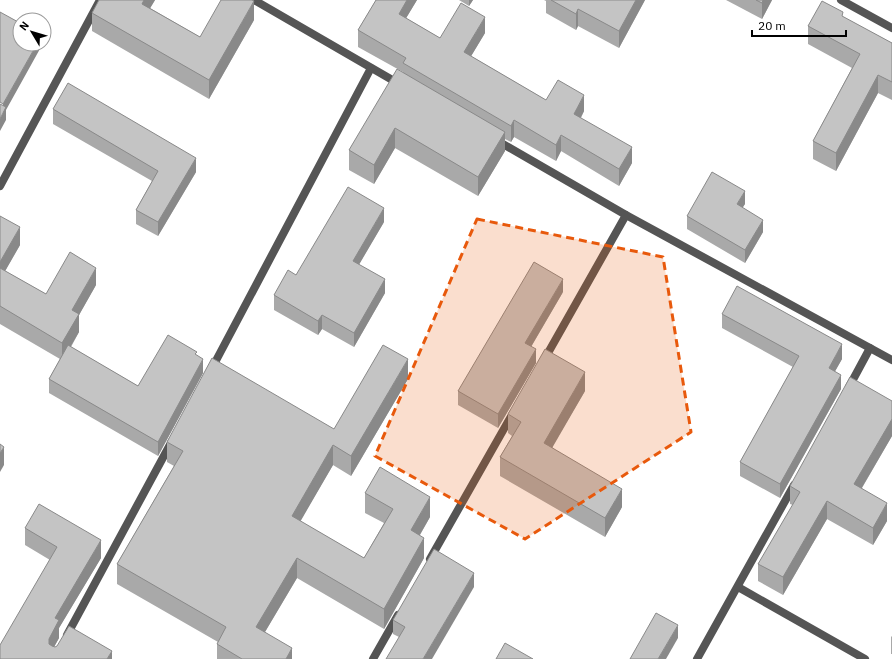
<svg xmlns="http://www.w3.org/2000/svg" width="892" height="659" font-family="'IBM Plex Sans',sans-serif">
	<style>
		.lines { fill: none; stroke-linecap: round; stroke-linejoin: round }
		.lane { stroke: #555; stroke-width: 8 }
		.street { stroke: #555; stroke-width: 8 }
		.wall { fill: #a9a9a9 }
		.shaded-wall { fill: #898989 }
		.building { fill: #c4c4c4; stroke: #898989 }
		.marked { fill: #e8590c; fill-opacity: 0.2; stroke: #e8590c; stroke-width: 3; stroke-dasharray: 8 5; stroke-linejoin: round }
	</style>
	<rect width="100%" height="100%" fill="#fff"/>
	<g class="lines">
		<g class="lane">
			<polyline points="254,0 401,85"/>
			<polyline points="496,140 626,215 892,360"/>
			<polyline points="544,360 626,215"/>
			<polyline points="211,370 371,68"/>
			<polyline points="849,387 870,348"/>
			<polyline points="430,559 513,413"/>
			<polyline points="738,587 865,659"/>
			<polyline points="67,635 172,441"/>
			<polyline points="373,659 398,615"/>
			<polyline points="697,659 794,485"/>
		</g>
		<g class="street">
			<polyline points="841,0 892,28"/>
			<polyline points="0,186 100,0"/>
		</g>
	</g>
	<g class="wall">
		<polygon points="99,0 155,0 150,8 200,37 254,20 209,99 92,31 92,13"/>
		<polygon points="376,0 417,0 406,18 440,38 485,33 471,56 546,100 584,111 581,118 632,163 619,186 561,151 556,161 514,137 511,142 505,139 505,151 478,196 395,148 374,184 349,170 349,150 403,72 358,47 358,30"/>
		<polygon points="459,0 473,0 469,6"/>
		<polygon points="544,0 645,0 619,48 578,26 576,30 546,13 546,1"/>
		<polygon points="726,0 772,0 762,19"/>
		<polygon points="843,17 892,43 892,100 878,93 836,171 813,159 813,141 852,68 808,44 808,26"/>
		<polygon points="53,109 196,172 158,236 136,224 136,210 152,181 53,124"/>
		<polygon points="745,204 742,207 763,232 745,263 687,229 687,216"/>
		<polygon points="0,216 20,245 5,271 46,294 96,285 79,315 79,332 71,347 138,386 197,355 203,373 158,456 49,393 49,379 60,359 0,324"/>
		<polygon points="384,222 359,264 385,293 354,347 322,329 318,335 274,310 274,295 296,275"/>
		<polygon points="563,292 531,347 536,363 498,428 458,405 458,391"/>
		<polygon points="722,314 842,359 835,371 841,389 780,498 740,476 740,462 793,367 722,328"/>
		<polygon points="408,379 351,476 333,465 300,521 364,558 384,523 365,513 365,493 430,517 420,535 424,558 384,629 297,578 265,632 292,659 217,659 217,644 218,642 117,584 117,564 174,466 167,462 167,442 334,429"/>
		<polygon points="585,391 552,447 622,507 605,537 500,476 500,457 512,436 508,433 508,414"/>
		<polygon points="892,401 892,436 862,488 887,521 873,545 827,519 783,595 758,581 758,564 793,505 790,504 790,486"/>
		<polygon points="25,528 101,558 59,628 59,638 54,647 112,659 0,659 50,560 25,545"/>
		<polygon points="474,587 399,637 393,634 393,620"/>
		<polygon points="892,636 892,654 891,654 891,637"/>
	</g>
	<g class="shaded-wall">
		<polygon points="144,0 155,0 142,22 142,4"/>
		<polygon points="407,0 417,0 399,30 399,14"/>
		<polygon points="469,0 473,0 469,6"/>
		<polygon points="636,0 645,0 619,48 619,31"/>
		<polygon points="763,0 772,0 762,19 762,3"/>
		<polygon points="254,1 254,20 209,99 209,80"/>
		<polygon points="578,9 578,26 576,30 576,14"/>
		<polygon points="485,17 485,33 464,68 464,52"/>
		<polygon points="37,44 41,44 41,47 6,110 6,120 0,131 0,119 3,113 3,104"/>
		<polygon points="878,75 878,93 836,171 836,153"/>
		<polygon points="584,95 584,111 574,130 574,114"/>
		<polygon points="514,120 514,137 511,142 511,126"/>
		<polygon points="395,128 395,148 374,184 374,165"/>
		<polygon points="505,132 505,151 478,196 478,177"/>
		<polygon points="561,135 561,151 556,161 556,145"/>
		<polygon points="632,147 632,163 619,186 619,169"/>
		<polygon points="196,158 196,172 158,236 158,222"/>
		<polygon points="745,191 745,204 737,217 737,204"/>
		<polygon points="384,208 384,222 353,275 353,261"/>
		<polygon points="763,220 763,232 745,263 745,250"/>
		<polygon points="20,227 20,245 0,280 0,262"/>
		<polygon points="96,268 96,285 79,315 79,332 62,361 62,343 72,310"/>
		<polygon points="385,279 385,293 354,347 354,333"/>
		<polygon points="563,279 563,292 525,357 525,343"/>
		<polygon points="322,315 322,329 318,335 318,321"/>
		<polygon points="842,344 842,359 829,382 829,368"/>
		<polygon points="536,349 536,363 498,428 498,414"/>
		<polygon points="203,359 203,373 158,456 158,442"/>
		<polygon points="408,359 408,379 351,476 351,456"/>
		<polygon points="585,372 585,391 544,462 544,443"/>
		<polygon points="841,375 841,389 780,498 780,484"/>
		<polygon points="892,419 892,436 854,501 854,484"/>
		<polygon points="333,445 333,465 292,536 292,516"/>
		<polygon points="4,447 4,465 0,472 0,453"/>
		<polygon points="622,489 622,507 605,537 605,518"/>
		<polygon points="430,497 430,517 411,550 411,530"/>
		<polygon points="827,501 827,519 783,595 783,577"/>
		<polygon points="887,503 887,521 873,545 873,528"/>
		<polygon points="424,538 424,558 384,629 384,609"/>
		<polygon points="101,540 101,558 59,628 59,638 49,656 49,639 55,618"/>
		<polygon points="297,558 297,578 256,647 256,627"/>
		<polygon points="474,573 474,587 432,659 423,659"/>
		<polygon points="678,625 678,638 666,659 658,659"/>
		<polygon points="292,648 292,659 286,659"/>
		<polygon points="112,651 112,659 107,659"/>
	</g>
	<g class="building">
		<polygon points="99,0 144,0 142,4 200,37 221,0 252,0 254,1 209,80 92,13"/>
		<polygon points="376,0 407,0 399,14 440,38 461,3 485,17 464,52 546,100 558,80 584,95 574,114 632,147 619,169 561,135 556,145 514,120 511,126 403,63 406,58 358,30"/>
		<polygon points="551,0 636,0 619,31 578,9 576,14"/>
		<polygon points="756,0 763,0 762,3"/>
		<polygon points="822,1 843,12 842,16 892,43 892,82 878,75 836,153 813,141 860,54 808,26"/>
		<polygon points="0,12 20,23 20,44 37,44 3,104 0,102"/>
		<polygon points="397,69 505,132 478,177 395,128 374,165 349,150"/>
		<polygon points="68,83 196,158 158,222 136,210 158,171 53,109"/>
		<polygon points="0,104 6,107 0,119"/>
		<polygon points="712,172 745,191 737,204 763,220 745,250 687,216"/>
		<polygon points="348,187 384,208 353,261 385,279 354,333 322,315 318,321 274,295 288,270 296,275"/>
		<polygon points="0,216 20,227 0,262"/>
		<polygon points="70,252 96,268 72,310 79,314 62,343 0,306 0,268 46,294"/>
		<polygon points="534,262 563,279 525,343 536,349 498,414 458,391"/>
		<polygon points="737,286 842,344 829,368 841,375 780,484 740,462 799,356 722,314"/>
		<polygon points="168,335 197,352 195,354 203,359 158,442 49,379 68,345 138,386"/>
		<polygon points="383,345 408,359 351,456 333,445 292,516 364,558 393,509 365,493 380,467 430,497 411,530 424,538 384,609 297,558 256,627 292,648 286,659 242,659 217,644 226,627 117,564 183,451 167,442 212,358 334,429"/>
		<polygon points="545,349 585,372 544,443 622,489 605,518 500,457 521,422 508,414"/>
		<polygon points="850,377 892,401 892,419 854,484 887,503 873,528 827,501 783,577 758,564 800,492 790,486"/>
		<polygon points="0,444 4,447 0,453"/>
		<polygon points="39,504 101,540 55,618 59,620 49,639 49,644 52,646 55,647 57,646 69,626 112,651 107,659 0,659 0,645 57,547 25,528"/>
		<polygon points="434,549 474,573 423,659 386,659 405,627 393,620"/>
		<polygon points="656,613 678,625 658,659 630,659"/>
		<polygon points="505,643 533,659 496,659"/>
	</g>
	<path class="marked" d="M477,219l186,38 28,175 -166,107 -150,-83z"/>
	<g transform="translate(32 32) rotate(308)"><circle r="19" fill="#ffffff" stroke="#999999"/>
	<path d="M0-3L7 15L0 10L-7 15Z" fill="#000000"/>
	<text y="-6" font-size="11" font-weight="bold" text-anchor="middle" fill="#000000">N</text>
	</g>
	<path d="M752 30v6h94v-6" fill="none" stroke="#000000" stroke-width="2"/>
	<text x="758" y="30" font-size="12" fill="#000000" stroke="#ffffff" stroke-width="3" paint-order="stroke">20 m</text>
</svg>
